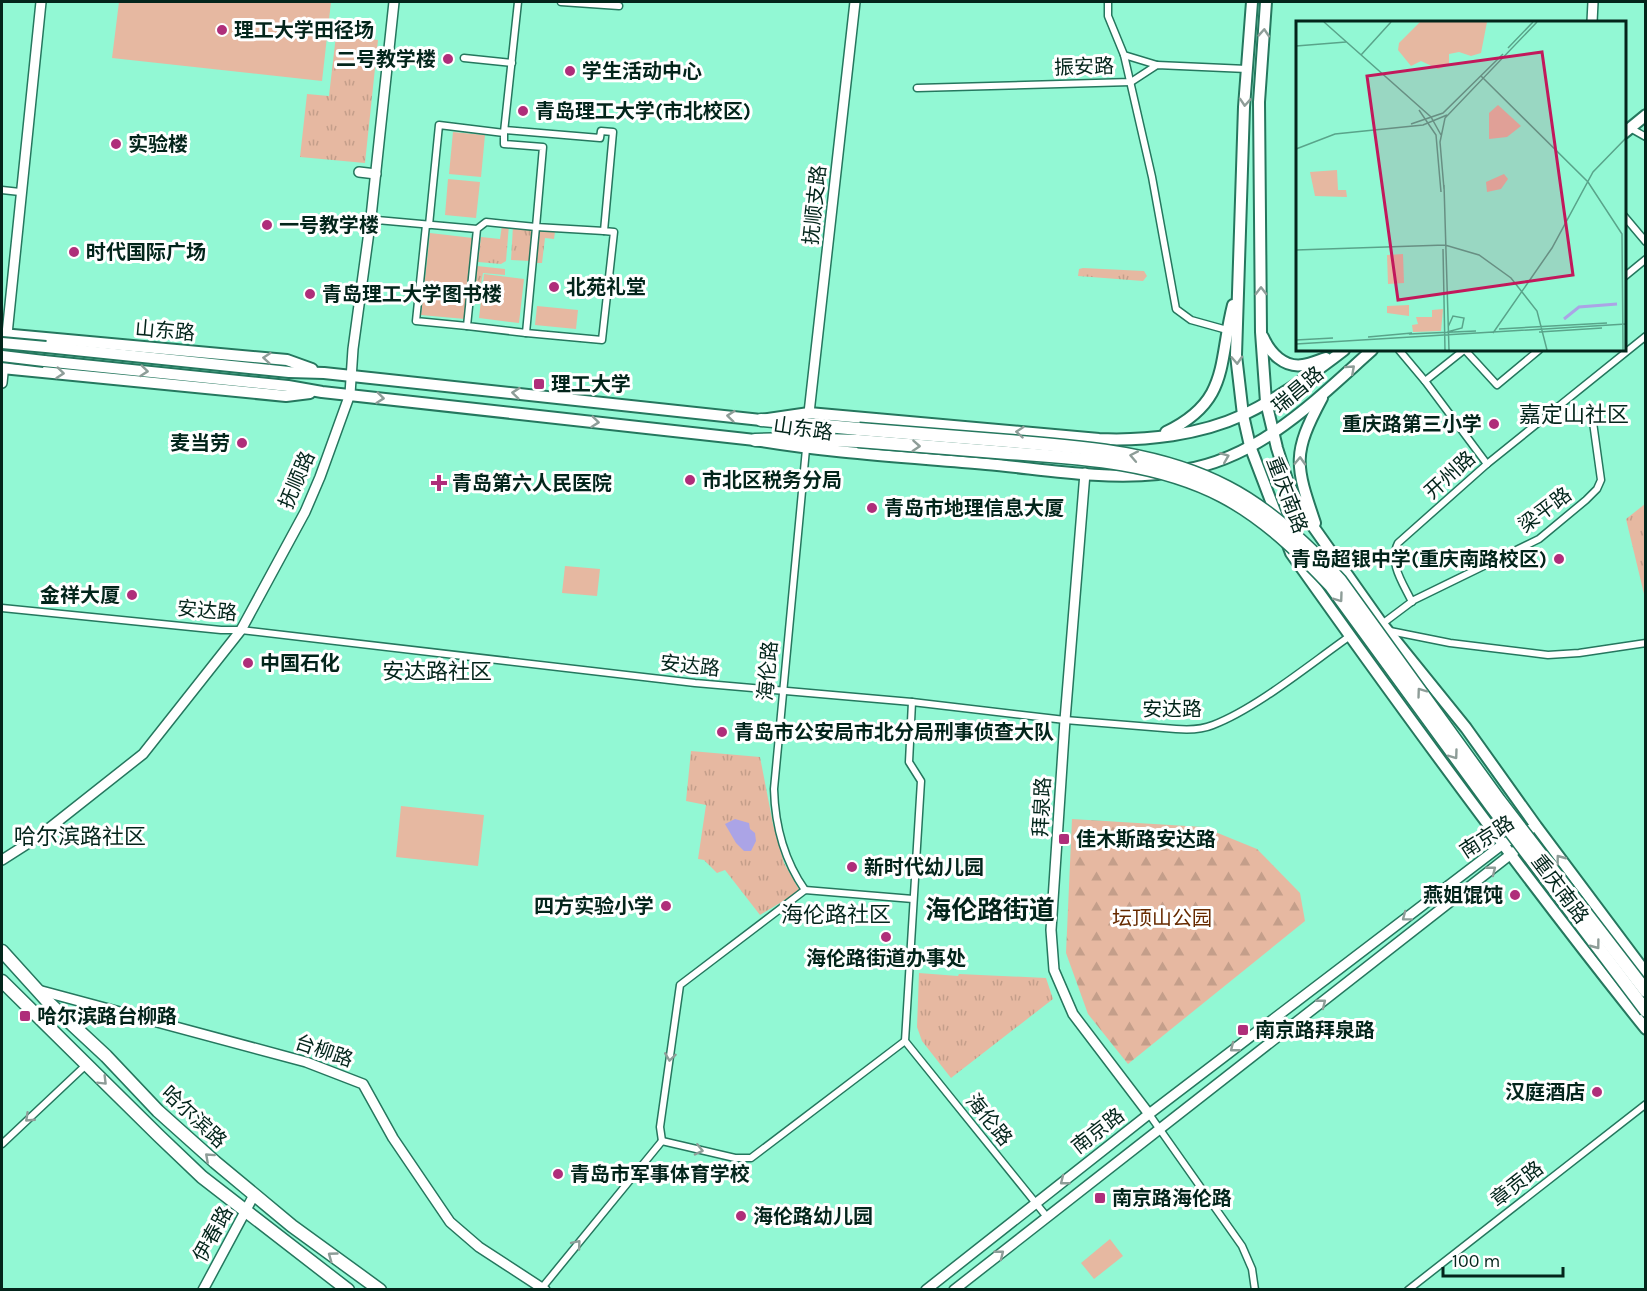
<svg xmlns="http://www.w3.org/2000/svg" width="1647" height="1291" font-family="Karla,'Noto Sans SC',sans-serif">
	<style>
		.grass { fill: url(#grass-tufts) }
		.forest { fill: url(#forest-firs) }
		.garden { fill: #e6b8a1 }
		.water { fill: #aba4e6 }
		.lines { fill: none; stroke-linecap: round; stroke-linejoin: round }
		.street-casing { stroke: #25775e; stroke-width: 9 }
		.secondary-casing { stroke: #25775e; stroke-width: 12 }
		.primary-casing { stroke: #25775e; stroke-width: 14 }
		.highway-casing { stroke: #25775e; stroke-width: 15 }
		.street { stroke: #fff; stroke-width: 6 }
		.secondary { stroke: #fff; stroke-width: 9 }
		.primary { stroke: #fff; stroke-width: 10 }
		.highway { stroke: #fff; stroke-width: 12 }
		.primary-bridge-casing { stroke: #25775e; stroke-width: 14; stroke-linecap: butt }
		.highway-bridge-casing { stroke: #25775e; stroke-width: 15; stroke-linecap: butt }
		.primary-bridge { stroke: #fff; stroke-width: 10 }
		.highway-bridge { stroke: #fff; stroke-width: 12 }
		.oneway { stroke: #8e9d98 }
		.poi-dot { fill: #af2e7a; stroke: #fff; stroke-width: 2 }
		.labels { text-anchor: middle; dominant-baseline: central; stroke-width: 6; stroke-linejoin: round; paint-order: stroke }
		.poi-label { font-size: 20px; font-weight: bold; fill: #03251b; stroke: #fff; text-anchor: start }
		.street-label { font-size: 20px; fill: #03251b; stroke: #fff }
		.park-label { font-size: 20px; fill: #662a00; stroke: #fff }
		.quarter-label { font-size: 22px; fill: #03251b; stroke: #fff }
		.district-label { font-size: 26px; font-weight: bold; fill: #03251b; stroke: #fff }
		.inset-river { fill: none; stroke: #aba4e6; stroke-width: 3 }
		.inset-road { fill: none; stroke: #59a48a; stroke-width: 1.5 }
		.view { fill: #c2185b; fill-opacity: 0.15; stroke: #c2185b; stroke-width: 3 }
		.inset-edge { fill: none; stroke: #03251b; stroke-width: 3 }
	</style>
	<defs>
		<pattern id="grass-tufts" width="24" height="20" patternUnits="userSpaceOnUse" patternTransform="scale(1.5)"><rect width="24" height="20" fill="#e6b8a1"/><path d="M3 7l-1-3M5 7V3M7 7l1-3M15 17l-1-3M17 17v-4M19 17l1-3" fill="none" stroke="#c49e8a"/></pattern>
		<pattern id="forest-firs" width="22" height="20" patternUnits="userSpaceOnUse" patternTransform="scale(1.5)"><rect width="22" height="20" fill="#e6b8a1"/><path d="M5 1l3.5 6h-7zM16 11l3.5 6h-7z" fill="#c49e8a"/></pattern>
	</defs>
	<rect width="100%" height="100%" fill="#92f8d4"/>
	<g class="grass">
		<polygon points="336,35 378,40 365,163 300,157 307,94 329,96"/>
		<polygon points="502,225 509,225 506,261 501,264 478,262 481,237 500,239"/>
		<polygon points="513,226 533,228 530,261 511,260"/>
		<polygon points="539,230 555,232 554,239 545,238 542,263 535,263"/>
		<polygon points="477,266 505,269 505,275 483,273 481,284 476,284"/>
		<polygon points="1083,268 1144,271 1147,276 1143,281 1078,276 1079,269"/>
		<polygon points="1645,504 1645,598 1626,519"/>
		<polygon points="691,751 760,757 773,824 784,863 800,891 760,915 725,870 717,873 704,860 698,859 706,805 686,801"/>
		<polygon points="919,973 958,976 959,974 1046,978 1053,999 951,1078 922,1041 917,1027"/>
	</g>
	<polygon class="forest" points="1072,819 1203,827 1257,849 1300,893 1305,921 1128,1064 1088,1014 1066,953"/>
	<g class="garden">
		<polygon points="119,2 331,2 322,81 112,58"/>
		<polygon points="453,132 485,135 481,177 449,174"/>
		<polygon points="448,179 480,182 476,218 445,215"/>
		<polygon points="430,233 473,238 465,319 421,315"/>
		<polygon points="484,274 524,279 519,323 479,318"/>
		<polygon points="537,306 578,310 576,329 535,325"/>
		<polygon points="565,566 600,569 597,596 562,593"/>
		<polygon points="401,806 484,815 478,866 396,857"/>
		<polygon points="1110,1239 1123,1256 1094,1279 1081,1263"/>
	</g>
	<polygon class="water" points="735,819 749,823 750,829 755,833 756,841 751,851 744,851 736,843 725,824"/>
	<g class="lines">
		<g class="street-casing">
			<g id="street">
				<polyline points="561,2 619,6"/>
				<polyline points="1108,2 1108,16 1124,55 1157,65"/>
				<polyline points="1124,55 1152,177 1176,309 1191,320 1227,330"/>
				<polyline points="464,58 512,63"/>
				<polyline points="917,88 1131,82 1157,65 1247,69"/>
				<polyline points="1630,128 1646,137"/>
				<polyline points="505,130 600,138 601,131 613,132 604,231 614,232 602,340 526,333"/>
				<polyline points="504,132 518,2"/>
				<polyline points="2,190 20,192"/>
				<polyline points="1624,216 1646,242"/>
				<polyline points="377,220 477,229 486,222 536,227 526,333 467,326 477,229"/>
				<polyline points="426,225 416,321 467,326"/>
				<polyline points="429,225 439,125 504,133 504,144 543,147 536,227 604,231"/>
				<polyline points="1624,277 1646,259"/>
				<polyline points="1399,350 1425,381 1487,464"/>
				<polyline points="1465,350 1497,385 1539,350"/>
				<polyline points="1425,381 1464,350"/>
				<path d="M1412,602c-9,-19 -24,-39 -14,-59l89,-79 159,-128"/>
				<path d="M2,608l219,22h20l454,53 217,19 153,18 111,9c12,1 25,1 37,-4 44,-17 97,-61 137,-89"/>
				<polyline points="1382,624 1414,600 1539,539 1586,500 1597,489 1601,480 1592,415"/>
				<polyline points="1390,631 1450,643 1548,655 1579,653 1646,643"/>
				<polyline points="912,702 909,762 921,781 905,1041 1047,1217"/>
				<path d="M805,890c-21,-30 -30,-64 -31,-101l32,-340"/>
				<polyline points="1149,1114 1242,1246 1252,1269 1255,1290"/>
				<polyline points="662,1141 660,1127 680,985 805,890 913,899"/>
				<polyline points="662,1141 735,1158 751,1158 905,1041"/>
				<polyline points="2,1144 86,1065"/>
				<polyline points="541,1289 662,1141"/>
				<polyline points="1408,1290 1646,1104"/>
			</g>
		</g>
		<g class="secondary-casing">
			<g id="secondary">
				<polyline points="1592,22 1593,2"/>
				<polyline points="359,172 376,174"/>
				<polyline points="2,383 41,2"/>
				<polyline points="809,413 855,2"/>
				<polyline points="1085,473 1065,720 1051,930 1054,970 1073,1014 1149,1114"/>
				<polyline points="2,860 38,837 143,754 241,630 305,512 320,477 350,394 353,349 371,217 394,2"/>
				<polyline points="38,990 306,1062 363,1084 393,1138 450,1222 479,1247 545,1290"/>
				<polyline points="203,1290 254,1195"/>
				<polyline points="926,1290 1149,1114 1503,844 1536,826"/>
				<polyline points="954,1290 1515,851"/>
			</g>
		</g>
		<g class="primary-casing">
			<g id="primary">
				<polyline points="1252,2 1244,107 1236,355 1243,415 1250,446 1279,522"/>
				<polyline points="1266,2 1259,102 1261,332 1266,402 1277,448 1288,483 1305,515 1382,624 1466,728 1536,826 1646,973"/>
				<polyline points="1624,133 1646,115"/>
				<polyline points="2,334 287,360 312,369"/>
				<path d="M1263,337c7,16 21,31 40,28 8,-1 16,-5 23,-7"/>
				<path d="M46,347l243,25 35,1 437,47 48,-7 290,26c47,2 101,-4 144,-24 36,-17 70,-41 101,-65"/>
				<path d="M44,361l244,25 34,6 433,48c76,13 153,17 231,24 56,5 116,16 172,10"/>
				<polyline points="2,368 286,396 310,393"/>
				<path d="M1166,432c64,-31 52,-68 67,-127"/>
				<path d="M1183,470c77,-12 134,-71 189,-120"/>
				<path d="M1315,523c-20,-59 -23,-69 7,-125"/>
				<path d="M1288,545l3,8c114,161 231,321 355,476"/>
			</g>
		</g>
		<g class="highway-casing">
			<g id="highway">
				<polyline points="761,420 859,429"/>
				<polyline points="755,440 791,439 858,441"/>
				<polyline points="2,951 49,1003 106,1056 158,1111 215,1162 292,1226 380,1290"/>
				<polyline points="2,981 159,1136 202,1177 348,1290"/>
			</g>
		</g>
		<use href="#street" class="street"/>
		<use href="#secondary" class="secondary"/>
		<use href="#primary" class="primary"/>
		<use href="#highway" class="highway"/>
		<g class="primary-bridge-casing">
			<g id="primary-bridge">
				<polyline points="2,343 46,347"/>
				<polyline points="2,356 44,361"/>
			</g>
		</g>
		<g class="highway-bridge-casing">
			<g id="highway-bridge">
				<path d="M859,429c50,4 100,8 150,12 74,6 151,11 218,46 43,22 80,57 113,93l159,220 147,191"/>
				<path d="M858,441c50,4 100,8 150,12 72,5 149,9 214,43 42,22 77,56 109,90l161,221 154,204"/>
			</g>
		</g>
		<use href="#primary-bridge" class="primary-bridge"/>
		<use href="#highway-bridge" class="highway-bridge"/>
	</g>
	<defs><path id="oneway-chevron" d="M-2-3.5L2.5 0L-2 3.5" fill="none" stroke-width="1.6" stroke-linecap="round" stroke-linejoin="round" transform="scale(1.5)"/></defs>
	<g class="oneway">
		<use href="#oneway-chevron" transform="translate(1264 33) rotate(-86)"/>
		<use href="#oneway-chevron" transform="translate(1245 102) rotate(94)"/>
		<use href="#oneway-chevron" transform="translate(1261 291) rotate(-90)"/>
		<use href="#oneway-chevron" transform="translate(267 358) rotate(-175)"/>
		<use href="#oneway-chevron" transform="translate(1237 360) rotate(87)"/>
		<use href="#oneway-chevron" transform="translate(1351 369) rotate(-42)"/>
		<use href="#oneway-chevron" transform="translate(144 371) rotate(6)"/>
		<use href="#oneway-chevron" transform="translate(60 373) rotate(6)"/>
		<use href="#oneway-chevron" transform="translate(516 393) rotate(-174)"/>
		<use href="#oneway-chevron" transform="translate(380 398) rotate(6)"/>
		<use href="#oneway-chevron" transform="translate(731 416) rotate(-174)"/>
		<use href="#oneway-chevron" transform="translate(595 422) rotate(6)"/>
		<use href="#oneway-chevron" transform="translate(1020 432) rotate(-175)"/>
		<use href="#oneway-chevron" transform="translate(916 446) rotate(4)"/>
		<use href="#oneway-chevron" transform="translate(1134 456) rotate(-169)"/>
		<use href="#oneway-chevron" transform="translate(1225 457) rotate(-22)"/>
		<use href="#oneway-chevron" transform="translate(1300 461) rotate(-88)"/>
		<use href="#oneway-chevron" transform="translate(1339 598) rotate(54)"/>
		<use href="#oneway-chevron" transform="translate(1421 692) rotate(-126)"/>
		<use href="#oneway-chevron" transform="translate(1454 755) rotate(54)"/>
		<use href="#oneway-chevron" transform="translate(1560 859) rotate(-127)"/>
		<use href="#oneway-chevron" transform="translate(1492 870) rotate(-38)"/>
		<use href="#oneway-chevron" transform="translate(1406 917) rotate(143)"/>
		<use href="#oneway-chevron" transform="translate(1596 945) rotate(53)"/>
		<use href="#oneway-chevron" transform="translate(1322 1003) rotate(-38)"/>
		<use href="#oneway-chevron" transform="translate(1234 1048) rotate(142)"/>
		<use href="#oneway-chevron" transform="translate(670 1057) rotate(98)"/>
		<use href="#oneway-chevron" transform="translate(103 1081) rotate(45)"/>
		<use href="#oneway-chevron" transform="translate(29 1118) rotate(137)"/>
		<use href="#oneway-chevron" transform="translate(699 1150) rotate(13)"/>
		<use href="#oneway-chevron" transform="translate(209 1157) rotate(-138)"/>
		<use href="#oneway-chevron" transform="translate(1064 1181) rotate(142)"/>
		<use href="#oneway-chevron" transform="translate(577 1244) rotate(-50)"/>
		<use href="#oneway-chevron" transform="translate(1000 1254) rotate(-38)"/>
		<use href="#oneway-chevron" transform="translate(332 1256) rotate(-144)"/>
	</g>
	<g class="poi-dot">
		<circle cx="222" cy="30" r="6"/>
		<circle cx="448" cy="59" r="6"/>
		<circle cx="570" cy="71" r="6"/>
		<circle cx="523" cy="111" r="6"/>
		<circle cx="116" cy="144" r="6"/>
		<circle cx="267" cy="225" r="6"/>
		<circle cx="74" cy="252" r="6"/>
		<circle cx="554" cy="287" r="6"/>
		<circle cx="310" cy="294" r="6"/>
		<rect x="533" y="378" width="12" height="12" rx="3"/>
		<circle cx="1494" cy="424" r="6"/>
		<circle cx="242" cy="443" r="6"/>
		<circle cx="690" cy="480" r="6"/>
		<path d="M436 474h6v6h6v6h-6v6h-6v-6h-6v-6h6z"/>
		<circle cx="872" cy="508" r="6"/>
		<circle cx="1559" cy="559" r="6"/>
		<circle cx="132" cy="595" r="6"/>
		<circle cx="248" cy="663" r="6"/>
		<circle cx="722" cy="732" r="6"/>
		<rect x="1058" y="833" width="12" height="12" rx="3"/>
		<circle cx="852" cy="867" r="6"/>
		<circle cx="1515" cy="895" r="6"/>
		<circle cx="666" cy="906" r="6"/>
		<circle cx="886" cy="937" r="6"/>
		<rect x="19" y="1010" width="12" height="12" rx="3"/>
		<rect x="1237" y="1024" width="12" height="12" rx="3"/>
		<circle cx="1597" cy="1092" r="6"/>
		<circle cx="558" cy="1174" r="6"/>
		<rect x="1094" y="1192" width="12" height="12" rx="3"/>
		<circle cx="741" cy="1216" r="6"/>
	</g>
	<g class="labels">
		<g class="poi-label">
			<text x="234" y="30">理工大学田径场</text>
			<text x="436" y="59" text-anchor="end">二号教学楼</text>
			<text x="582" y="71">学生活动中心</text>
			<text x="535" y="111">青岛理工大学(市北校区)</text>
			<text x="128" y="144">实验楼</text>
			<text x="279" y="225">一号教学楼</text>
			<text x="86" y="252">时代国际广场</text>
			<text x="566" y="287">北苑礼堂</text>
			<text x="322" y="294">青岛理工大学图书楼</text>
			<text x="551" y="384">理工大学</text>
			<text x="1482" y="424" text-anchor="end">重庆路第三小学</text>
			<text x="230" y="443" text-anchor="end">麦当劳</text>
			<text x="702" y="480">市北区税务分局</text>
			<text x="452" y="483">青岛第六人民医院</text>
			<text x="884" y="508">青岛市地理信息大厦</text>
			<text x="1547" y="559" text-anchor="end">青岛超银中学(重庆南路校区)</text>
			<text x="120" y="595" text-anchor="end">金祥大厦</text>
			<text x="260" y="663">中国石化</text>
			<text x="734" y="732">青岛市公安局市北分局刑事侦查大队</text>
			<text x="1076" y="839">佳木斯路安达路</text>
			<text x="864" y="867">新时代幼儿园</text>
			<text x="1503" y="895" text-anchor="end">燕姐馄饨</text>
			<text x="654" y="906" text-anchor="end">四方实验小学</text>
			<text x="886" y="958" text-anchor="middle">海伦路街道办事处</text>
			<text x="37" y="1016">哈尔滨路台柳路</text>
			<text x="1255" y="1030">南京路拜泉路</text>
			<text x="1585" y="1092" text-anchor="end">汉庭酒店</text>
			<text x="570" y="1174">青岛市军事体育学校</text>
			<text x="1112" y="1198">南京路海伦路</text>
			<text x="753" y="1216">海伦路幼儿园</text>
		</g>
		<g class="street-label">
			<text transform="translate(1084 67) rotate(-2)">振安路</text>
			<text transform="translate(815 205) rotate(-84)">抚顺支路</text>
			<text transform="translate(165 331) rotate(5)">山东路</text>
			<text transform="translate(1298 390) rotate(-40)">瑞昌路</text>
			<text transform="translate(803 429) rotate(8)">山东路</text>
			<text transform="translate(1450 475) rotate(-42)">开州路</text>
			<text transform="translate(297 480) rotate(-67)">抚顺路</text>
			<text transform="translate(1287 495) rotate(69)">重庆南路</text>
			<text transform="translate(1545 510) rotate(-37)">梁平路</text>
			<text transform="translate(207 611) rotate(5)">安达路</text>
			<text transform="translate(690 666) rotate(6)">安达路</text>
			<text transform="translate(768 671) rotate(-85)">海伦路</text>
			<text x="1172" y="709">安达路</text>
			<text transform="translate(1042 807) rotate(-87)">拜泉路</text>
			<text transform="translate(1487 837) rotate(-33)">南京路</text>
			<text transform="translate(1560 889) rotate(53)">重庆南路</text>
			<text transform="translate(324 1051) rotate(19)">台柳路</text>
			<text transform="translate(194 1117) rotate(43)">哈尔滨路</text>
			<text transform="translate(989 1120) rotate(51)">海伦路</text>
			<text transform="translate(1098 1131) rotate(-38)">南京路</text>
			<text transform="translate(1517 1184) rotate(-38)">章贡路</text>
			<text transform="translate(213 1234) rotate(-61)">伊春路</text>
		</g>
		<g class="park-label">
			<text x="1162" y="918">坛顶山公园</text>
		</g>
		<g class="quarter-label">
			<text x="1574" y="415">嘉定山社区</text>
			<text x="437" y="672">安达路社区</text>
			<text x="80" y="837">哈尔滨路社区</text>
			<text x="836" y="915">海伦路社区</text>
		</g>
		<g class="district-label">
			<text x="990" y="910">海伦路街道</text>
		</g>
	</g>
	<g transform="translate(1296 21)">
		<rect width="330" height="330" fill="#92f8d4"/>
		<path d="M124,1h67l-6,31 -10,3 -12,-4 -10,2v11l-11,4 -17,-8 -10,5 -13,-16 1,-7zM41,149l1,20h8l1,7 -32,-1 -5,-24zM208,153l4,5 -7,10 -14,3 -1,-10zM147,288l-2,22 -28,1 -1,-7 6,-1 -2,-7h16v-7z" fill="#e6b8a1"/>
		<path d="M202,84l23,21 -14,11 -18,2v-26z" fill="#e6b8a1"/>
		<path d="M107,233l1,29 -16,1 -1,-29zM113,284v11l-22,-3v-7z" fill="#e6b8a1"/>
		<path class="inset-river" d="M268,298l15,-12 38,-3"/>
		<path class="inset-road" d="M28,1l107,95 10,18M0,25l50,-4M212,27l25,-26M65,34l30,-33M185,55l107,106 34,52 1,116M123,89l17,25 5,57M115,103l32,-11 60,-59M0,128l39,-15 88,-9 24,-10M148,164l5,165M148,168l-4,-47 5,-24 92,-96M147,228l2,101M0,229l149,-5 34,10 32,23 26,33 10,39M203,308l108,-6M151,311l15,-4 2,-10 -11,-2 -5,11M243,311l63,-4M197,312l59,-85 41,-76 33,-34M113,313l67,-3M72,316l44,-4M0,319l37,-2M0,323l330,-20"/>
		<path class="view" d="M246,31l31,223 -175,25 -31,-224z"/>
		<rect width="330" height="330" class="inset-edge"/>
	</g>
	<rect width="1647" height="1291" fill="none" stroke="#03251b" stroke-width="6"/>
	<path d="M1443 1267v9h120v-9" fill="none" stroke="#03251b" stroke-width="3"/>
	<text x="1452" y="1267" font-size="18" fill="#03251b" stroke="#ffffff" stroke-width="4.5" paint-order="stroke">100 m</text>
</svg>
